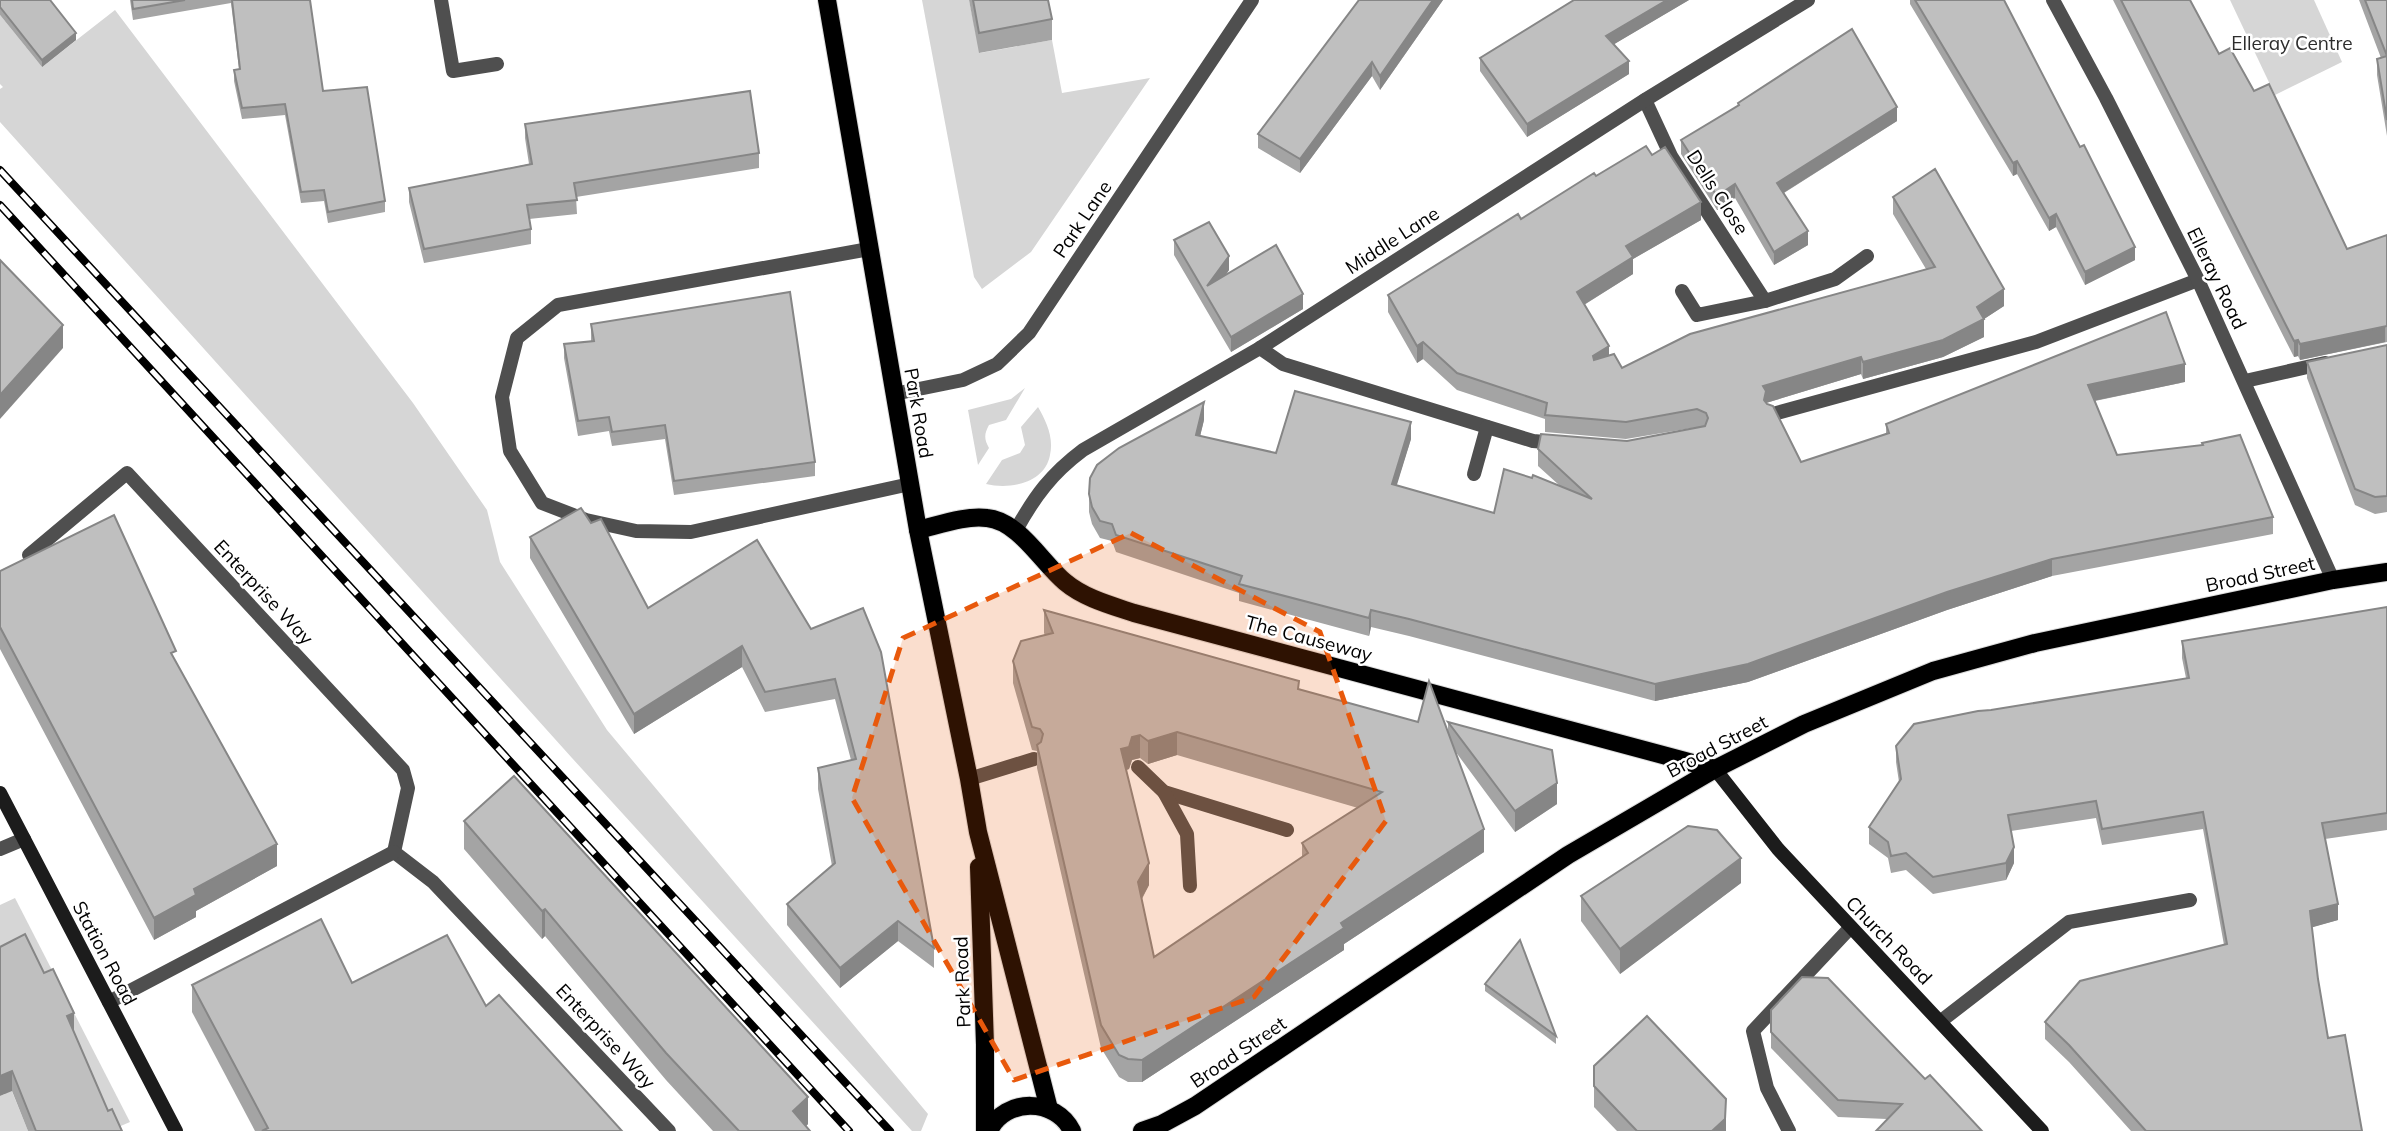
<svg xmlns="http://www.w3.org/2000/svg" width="2387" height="1131" font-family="Mulish,sans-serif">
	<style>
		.green { fill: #d6d6d6 }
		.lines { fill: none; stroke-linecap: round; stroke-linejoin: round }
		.primary-casing { stroke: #dbdbdb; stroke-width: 20 }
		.lane { stroke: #4f4f4f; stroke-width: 14 }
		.street { stroke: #4f4f4f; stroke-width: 14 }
		.secondary { stroke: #1c1c1c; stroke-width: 14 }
		.primary { stroke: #000; stroke-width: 18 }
		.rail-casing { stroke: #000; stroke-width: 8 }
		.rail { stroke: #fff; stroke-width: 5; stroke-dasharray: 16; stroke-linecap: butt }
		.wall { fill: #a4a4a4; fill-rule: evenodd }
		.shaded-wall { fill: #868686 }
		.building { fill: #bfbfbf; stroke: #868686; stroke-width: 2; fill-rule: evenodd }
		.marked { fill: #e8590c; fill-opacity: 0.2; stroke: #e8590c; stroke-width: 5; stroke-dasharray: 14 9; stroke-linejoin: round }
		.labels { text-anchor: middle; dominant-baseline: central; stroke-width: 5; stroke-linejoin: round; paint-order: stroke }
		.park-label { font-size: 19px; fill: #2d2d2d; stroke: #fff }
		.street-label { font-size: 19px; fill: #000; stroke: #fff }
	</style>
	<rect width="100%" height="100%" fill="#fff"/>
	<g class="green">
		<polygon points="922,0 969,0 980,53 1052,40 1062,93 1150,78 1031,252 982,289 974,277"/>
		<polygon points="2230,0 2314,0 2342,62 2275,95"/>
		<polygon points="115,10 413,403 487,510 500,562 607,730 928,1114 921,1131 912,1131 572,758 0,122 0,89 3,87 0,84 0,15 42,67"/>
		<path d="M1025,388l-19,32 -17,5c-5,9 -5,14 0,23l-11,17 -10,-55 43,-11z"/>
		<path d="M1038,407c8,14 16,30 12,48 -5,28 -40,35 -64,29l16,-24 18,-7 5,-8 -4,-18z"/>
		<polygon points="15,898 130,1122 109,1131 0,967 0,905"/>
		<polygon points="2,1067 28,1131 0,1131 0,1096 5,1094"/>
	</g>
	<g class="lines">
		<g class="primary-casing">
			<g id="primary">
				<polyline points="827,0 918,530 969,779 978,832 1049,1109"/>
				<path d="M918,530c21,-5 48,-15 69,-12 32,3 55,45 78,64 19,16 45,23 69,31l581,156"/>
				<polyline points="979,867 985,1045 985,1131"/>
				<path d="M989,1131c16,-34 67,-33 83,0"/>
				<polyline points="1142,1131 1162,1124 1195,1106 1568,855 1715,769 1804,724 1933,671 2035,643 2333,580 2387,572"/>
			</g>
		</g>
		<g class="lane">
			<polyline points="869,249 558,305 517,338 502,397 510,451 542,503 586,520 636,531 691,532 910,484"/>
			<polyline points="1260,348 1283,364 1533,441 1557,443"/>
			<polyline points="2245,381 2325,363"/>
			<polyline points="1773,414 2036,342 2198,280"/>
			<polyline points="1474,474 1487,427"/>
			<polyline points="29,555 127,473 403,770 408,788 394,852 433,882 669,1131"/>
			<polyline points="1138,767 1164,792 1287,830"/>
			<polyline points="969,779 1034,759"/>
			<polyline points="1164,792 1187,834 1190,886"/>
			<polyline points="109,1002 394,852"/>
			<polyline points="1941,1021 2069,922 2190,900"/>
		</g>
		<g class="street">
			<polyline points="441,0 453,71 497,64"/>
			<polyline points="2053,0 2106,98 2198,280 2333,580"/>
			<polyline points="1645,100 1671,156 1765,301"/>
			<polyline points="1682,291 1697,315 1765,301 1835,279 1867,256"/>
			<polyline points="894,394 963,380 997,364 1029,333 1252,0"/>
			<path d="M1016,530c19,-34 35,-56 67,-80l177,-102 385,-248 163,-100"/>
			<polyline points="0,849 24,839"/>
			<polyline points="1789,1131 1767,1088 1753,1031 1850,928"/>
		</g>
		<g class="secondary">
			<polyline points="1715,769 1778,849 2042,1131"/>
			<polyline points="0,793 176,1131"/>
		</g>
		<use href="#primary" class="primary"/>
		<g class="rail-casing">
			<g id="rail">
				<polyline points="0,170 890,1131"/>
				<polyline points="0,205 849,1131"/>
			</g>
		</g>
		<use href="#rail" class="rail"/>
	</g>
	<g class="wall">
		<polygon points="0,0 76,40 42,67 0,15"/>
		<polygon points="130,0 310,0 323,91 385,201 385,212 328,223 324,201 301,203 285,115 242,119 234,81 234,70 239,69 231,3 133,20"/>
		<polygon points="969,0 1048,0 1052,19 1052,40 979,53"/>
		<polygon points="1359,0 1443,0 1380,90 1372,76 1300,173 1258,148 1258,134"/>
		<polygon points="1574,0 1689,0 1614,44 1629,74 1527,137 1480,71 1480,58"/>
		<polygon points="1910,0 2004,0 2135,260 2085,285 2056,227 2049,231 2017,174 2013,176 1910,4"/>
		<polygon points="2113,0 2190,0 2219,54 2254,91 2347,249 2387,235 2387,342 2300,360 2298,356 2294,357"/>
		<polygon points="2359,0 2387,0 2387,136 2377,75 2377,59 2381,58"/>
		<polygon points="1738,103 1897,121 1784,193 1808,245 1774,265 1735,198 1717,210 1681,154 1681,140 1738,106"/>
		<polygon points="525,124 759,153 759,168 576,197 577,214 529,219 531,229 531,244 424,263 409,202 409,188 529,164 525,138"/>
		<polygon points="1652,155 1701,220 1633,259 1633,274 1584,305 1609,355 1622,368 1926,269 1893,214 1893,197 2004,306 1984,319 1984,337 1943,357 1863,379 1861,374 1766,403 1801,462 1886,434 1886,424 2185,382 2095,401 2117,455 2202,445 2202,443 2273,517 2273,534 2052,576 1947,610 1748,682 1655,701 1409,636 1371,627 1369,636 1239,601 1239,593 1116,552 1112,541 1100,538 1092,524 1089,512 1089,494 1204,420 1200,436 1276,453 1411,439 1396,486 1494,513 1532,478 1559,485 1538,466 1538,449 1627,441 1698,427 1626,439 1545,432 1545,419 1457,390 1423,359 1417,363 1388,312 1388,295 1596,176"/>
		<polygon points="1174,240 1229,270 1226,275 1303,309 1231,352 1174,255"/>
		<polygon points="591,324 815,462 815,476 674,495 665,439 612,446 609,431 578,436 564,358 564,344 591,341"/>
		<polygon points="2387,345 2387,512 2375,514 2355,505 2307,378 2307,362"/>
		<polygon points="530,537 648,608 811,629 863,608 934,948 934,968 898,941 840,988 787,925 787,904 832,866 818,789 818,768 851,760 835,699 765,712 742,667 634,734 530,558"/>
		<polygon points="0,571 176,661 277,866 196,911 196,917 154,940 0,649"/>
		<polygon points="2387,607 2387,830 2325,839 2338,920 2312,927 2318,979 2328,1038 2362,1131 2131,1131 2069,1062 2045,1039 2045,1022 2224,945 2203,829 2102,845 2096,818 2011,831 2014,863 2006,880 1933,894 1906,870 1891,873 1888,858 1869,844 1869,827 1899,782 1896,762 1896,746 2186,678 2182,658 2182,641"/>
		<path d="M1044,610l255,80 149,43v-11l109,82 -42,28 -60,-81 29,101 -140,92v6l-202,132h-14l-9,-5 -18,-29 -64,-280v-17l-5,-1 -19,-67v-22l32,-26 -1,-2zM1177,755l181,53 -56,35v14l-148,100 -12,-58 7,-14 -23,-115 3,-1 3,-9 8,-2 8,6z"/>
		<polygon points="464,821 808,1124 806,1126 810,1131 713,1131 666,1080 545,936 542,939 464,849"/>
		<polygon points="1741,883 1620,974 1581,921 1581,896"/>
		<polygon points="0,947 74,1033 108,1111 122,1131 28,1131 12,1091"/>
		<polygon points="352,983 486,1006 622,1131 255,1131 192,1012 192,985"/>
		<polygon points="1485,984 1556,1036 1556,1044 1485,991"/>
		<polygon points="1771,1010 1925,1079 1887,1119 1838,1117 1771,1048"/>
		<polygon points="1594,1066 1726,1119 1726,1131 1617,1131 1594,1107"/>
	</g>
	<g class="shaded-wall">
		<polygon points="1433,0 1443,0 1380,90 1380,76"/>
		<polygon points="1667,0 1689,0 1606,49 1606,36"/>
		<polygon points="76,33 76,40 42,67 42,60"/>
		<polygon points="1629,61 1629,74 1527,137 1527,124"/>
		<polygon points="1372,62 1372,76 1300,173 1300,159"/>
		<polygon points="1897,107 1897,121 1777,197 1777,183"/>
		<polygon points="2017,161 2017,174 2013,176 2013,163"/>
		<polygon points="1735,184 1735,198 1717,210 1717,196"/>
		<polygon points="1701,202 1701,220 1633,259 1633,274 1577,309 1577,292 1626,246"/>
		<polygon points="2056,214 2056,227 2049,231 2049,218"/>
		<polygon points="1808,231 1808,245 1774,265 1774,252"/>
		<polygon points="2135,247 2135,260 2085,285 2085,272"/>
		<polygon points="1229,256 1229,270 1208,299 1207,286"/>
		<polygon points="2004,289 2004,306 1984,319 1984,337 1943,357 1863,379 1863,362 1977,307"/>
		<polygon points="1303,294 1303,309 1231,352 1231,337"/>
		<polygon points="63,325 63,348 0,419 0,395"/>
		<polygon points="2385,325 2385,342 2300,360 2300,344"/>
		<polygon points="2298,340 2298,356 2294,357 2294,341"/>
		<polygon points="1423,342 1423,359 1417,363 1417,346"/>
		<polygon points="1609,346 1609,364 1593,374 1593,356"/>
		<polygon points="1861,357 1861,374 1766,403 1764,417 1763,386"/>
		<polygon points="2185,364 2185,382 2088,402 2088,385"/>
		<polygon points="1204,402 1204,420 1196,453 1196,435"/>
		<polygon points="1411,422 1411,439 1392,501 1392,484"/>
		<polygon points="2052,559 2052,576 1947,610 1748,682 1655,701 1655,684"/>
		<polygon points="1371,610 1371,627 1369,636 1369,618"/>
		<polygon points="742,646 742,667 634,734 634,714"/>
		<polygon points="1177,732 1177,755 1148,764 1148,741"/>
		<polygon points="1140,735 1140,758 1132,760 1129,769 1121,772 1121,749 1132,737"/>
		<polygon points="1557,783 1557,804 1515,832 1515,811"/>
		<polygon points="1484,829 1484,852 1344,944 1344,950 1142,1082 1142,1060 1341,923"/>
		<polygon points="277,844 277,866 196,911 196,917 154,940 154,918 194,889"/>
		<polygon points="2014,847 2014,863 2006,880 2006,863"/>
		<polygon points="1741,858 1741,883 1620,974 1620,949"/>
		<polygon points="1149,863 1149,885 1138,905 1138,882"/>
		<polygon points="2338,904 2338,920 2310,928 2310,911"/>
		<polygon points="545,909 545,936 542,939 542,911"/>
		<polygon points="898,921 898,941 840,988 840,968"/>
		<polygon points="74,1013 74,1033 67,1016"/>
		<polygon points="12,1071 12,1091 0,1096 0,1076"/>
		<polygon points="808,1097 808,1124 801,1131 793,1111"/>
		<polygon points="1726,1099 1726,1131 1712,1131"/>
	</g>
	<g class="building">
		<polygon points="0,0 50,0 76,33 42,60 0,7"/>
		<polygon points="132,0 185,0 133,9"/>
		<polygon points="232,0 310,0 323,91 367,87 385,201 328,212 324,190 301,192 285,104 242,108 234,70 240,69"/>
		<polygon points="973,0 1048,0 1052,19 979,33"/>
		<polygon points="1359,0 1433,0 1380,76 1372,62 1300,159 1258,134"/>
		<polygon points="1574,0 1667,0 1606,36 1629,61 1527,124 1480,58"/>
		<polygon points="1915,0 2004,0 2080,147 2084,145 2135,247 2085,272 2056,214 2049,218 2017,161 2013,163"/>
		<polygon points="2121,0 2190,0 2219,54 2230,48 2254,91 2269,84 2347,249 2387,235 2387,326 2300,344 2298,340 2294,341"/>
		<polygon points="2365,0 2387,0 2387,56"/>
		<polygon points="1852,29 1897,107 1777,183 1808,231 1774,252 1735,184 1717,196 1681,140 1739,105 1738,103"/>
		<polygon points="2387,56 2387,120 2377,59"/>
		<polygon points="750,91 759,153 574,183 577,200 527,205 531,229 424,249 409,188 532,164 525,124"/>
		<polygon points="1646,146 1652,155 1665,147 1701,202 1626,246 1633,257 1577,292 1609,346 1593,356 1594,360 1614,354 1622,368 1690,334 1935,267 1893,197 1935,169 2004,289 1977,307 1984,319 1943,340 1863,362 1861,357 1763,386 1766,391 1764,400 1767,404 1773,406 1801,462 1889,433 1886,424 2166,312 2185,364 2088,385 2117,455 2203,445 2202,443 2240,435 2273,517 2052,559 1947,592 1748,664 1655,684 1409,619 1371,610 1369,618 1239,584 1242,576 1116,535 1112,524 1100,521 1092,507 1089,494 1090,478 1097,465 1119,448 1204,402 1196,435 1276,453 1295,391 1411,422 1392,484 1494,513 1504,469 1532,478 1533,475 1592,499 1538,449 1541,434 1627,441 1705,426 1708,418 1706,413 1697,409 1626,422 1545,415 1547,403 1457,373 1423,342 1417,346 1388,295 1518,214 1521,219 1594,173 1596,176"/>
		<polygon points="1209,222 1229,256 1207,286 1276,245 1303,294 1231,337 1174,240"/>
		<polygon points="0,260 63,325 0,395"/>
		<polygon points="790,292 815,462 674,481 665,425 612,432 609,417 578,421 564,344 594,341 591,324"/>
		<polygon points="2387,345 2387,496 2375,497 2355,489 2307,362"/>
		<polygon points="581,508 591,523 601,519 648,608 757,540 811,629 863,608 881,652 934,948 898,921 840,968 787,904 835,863 818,768 856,759 835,679 765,692 742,646 634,714 530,537"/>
		<polygon points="114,515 176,651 171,653 277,844 194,889 196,895 154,918 0,627 0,571"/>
		<polygon points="2387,607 2387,813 2322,823 2338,904 2310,911 2318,979 2328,1038 2345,1035 2362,1131 2146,1131 2069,1045 2045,1022 2080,981 2227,944 2203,812 2102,829 2096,801 2008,815 2014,847 2006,863 1933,877 1906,853 1891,856 1888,842 1869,827 1901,779 1896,746 1914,724 1978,711 1991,710 2189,678 2182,641"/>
		<path d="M1044,610l255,71 -1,8 120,33 11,-41 55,148 -143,94 3,5 -202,132 -14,-1 -9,-4 -18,-30 -64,-280 4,-3 2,-8 -3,-5 -8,-2 -19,-66 8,-20 32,-8zM1177,732l205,60 -80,51 6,10 -154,104 -16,-75 11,-19 -28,-114 8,-2 3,-10 8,-2 8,6z"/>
		<polygon points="1448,722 1552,750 1557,783 1515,811"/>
		<polygon points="514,776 808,1097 793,1111 810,1131 739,1131 666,1053 545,909 542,911 464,821"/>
		<polygon points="1688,826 1717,830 1741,858 1620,949 1581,896"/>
		<polygon points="321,919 352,983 447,935 486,1006 499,995 622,1131 262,1131 268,1128 192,985"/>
		<polygon points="25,934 44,973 53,969 74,1013 67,1016 108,1111 112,1109 122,1131 36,1131 12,1071 0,1076 0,947"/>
		<polygon points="1520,940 1556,1036 1485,984"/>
		<polygon points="1802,977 1828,978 1925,1079 1930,1075 1982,1131 1876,1131 1902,1104 1838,1100 1771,1032 1771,1010"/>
		<polygon points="1647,1016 1726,1099 1725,1119 1712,1131 1637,1131 1594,1086 1594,1066"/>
	</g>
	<path class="marked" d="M1131,533l189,99 66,189 -132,176 -240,83 -162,-282 51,-160z"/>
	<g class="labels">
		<g class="park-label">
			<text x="2292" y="43">Elleray Centre</text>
		</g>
		<g class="street-label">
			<text transform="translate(1718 192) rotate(57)">Dells Close</text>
			<text transform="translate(1082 219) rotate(-56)">Park Lane</text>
			<text transform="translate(1392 240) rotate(-33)">Middle Lane</text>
			<text transform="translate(2217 278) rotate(64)">Elleray Road</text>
			<text transform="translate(919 413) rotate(80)">Park Road</text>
			<text transform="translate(2260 574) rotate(-12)">Broad Street</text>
			<text transform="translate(264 592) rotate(47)">Enterprise Way</text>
			<text transform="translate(1309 638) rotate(15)">The Causeway</text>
			<text transform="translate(1717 746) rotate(-28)">Broad Street</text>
			<text transform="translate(1889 940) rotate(46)">Church Road</text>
			<text transform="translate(105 953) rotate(62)">Station Road</text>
			<text transform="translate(962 982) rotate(-92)">Park Road</text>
			<text transform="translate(606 1036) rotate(47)">Enterprise Way</text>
			<text transform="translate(1238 1052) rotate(-34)">Broad Street</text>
		</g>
	</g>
</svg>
